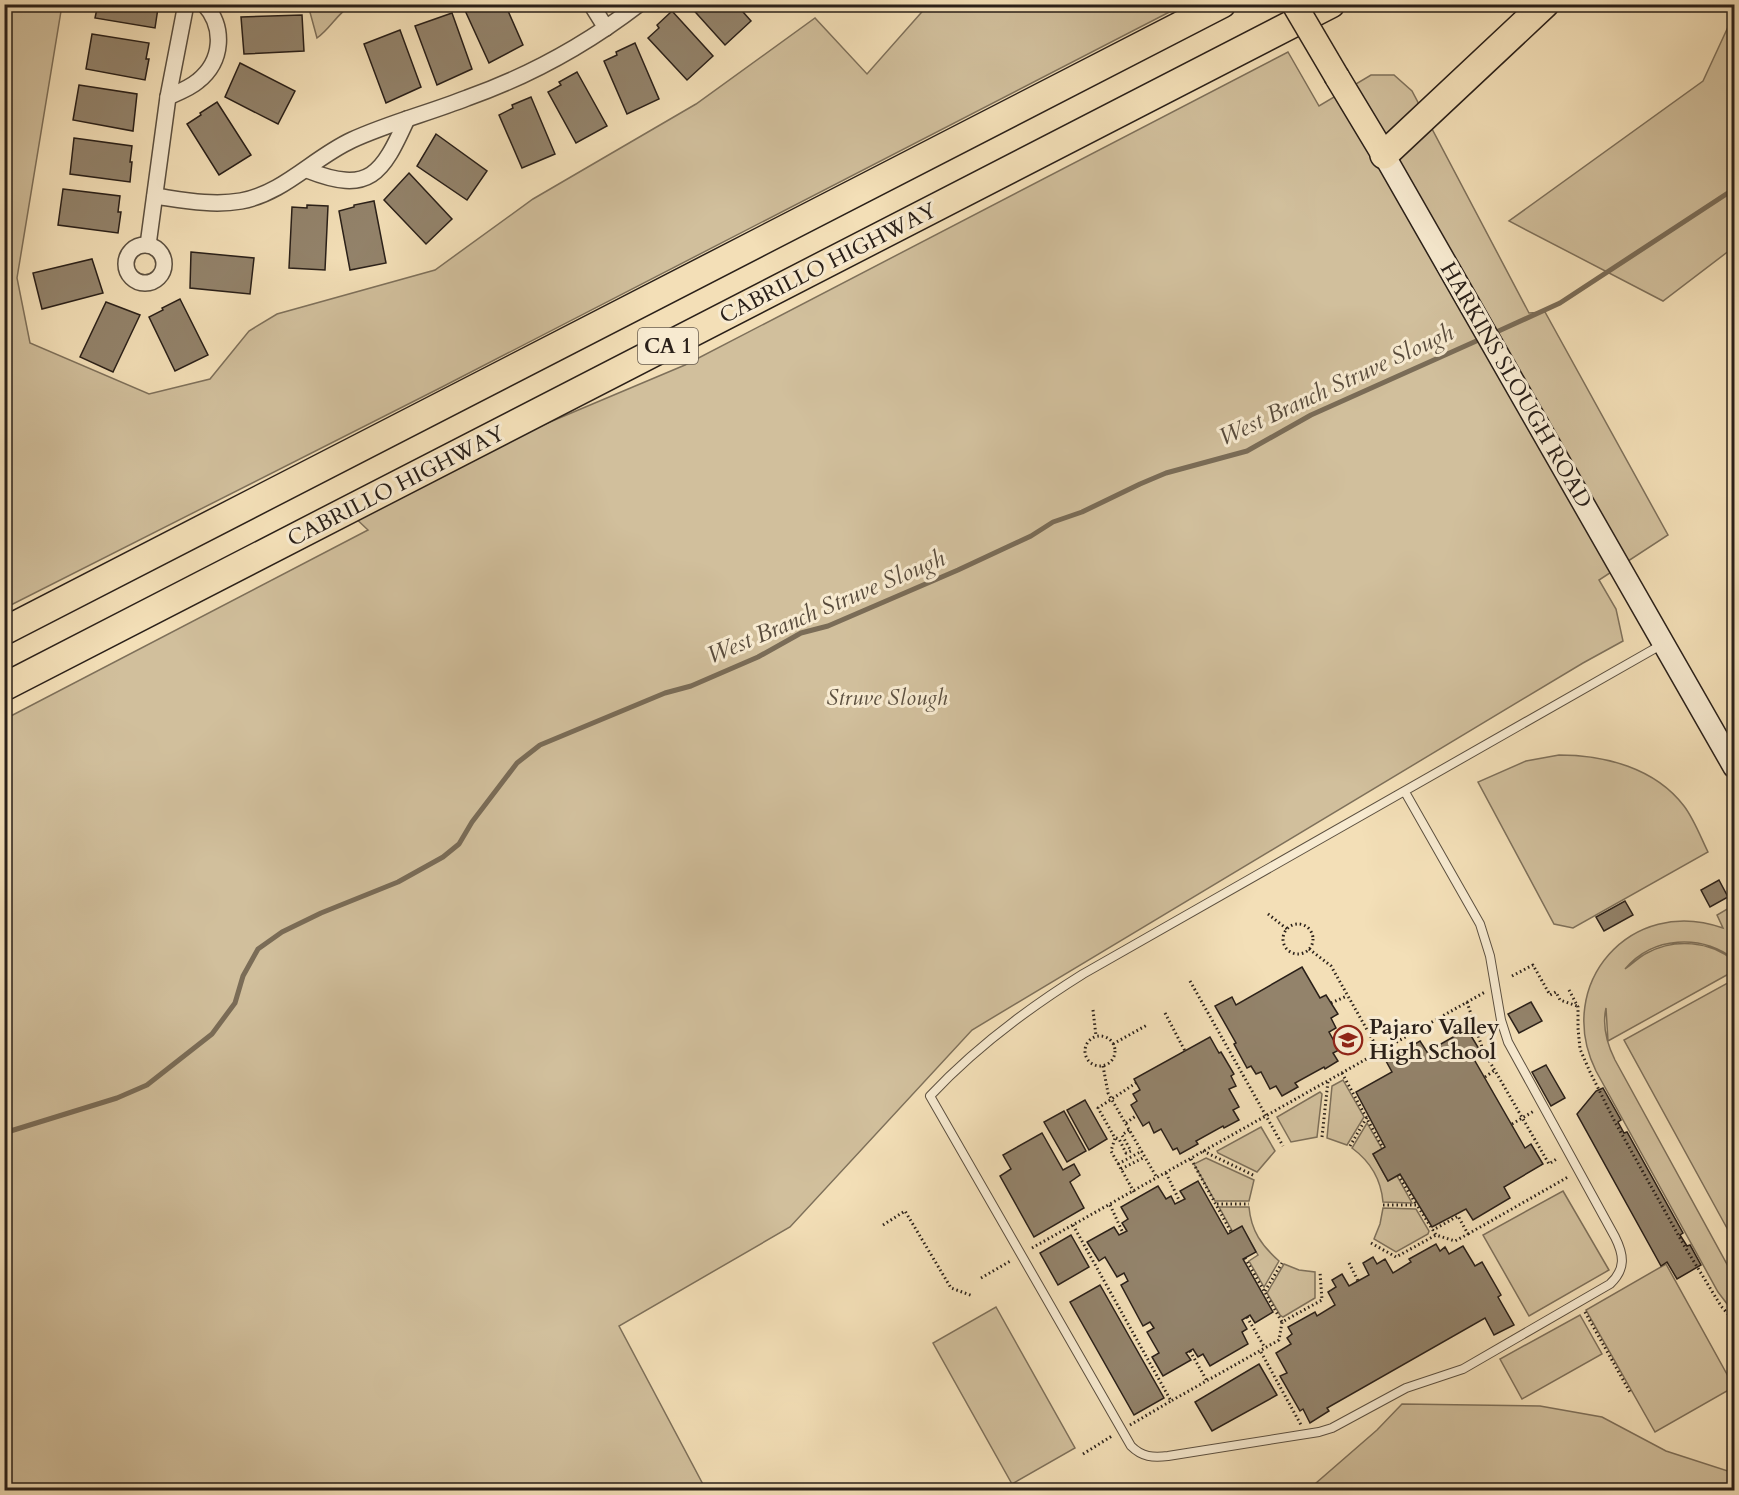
<svg xmlns="http://www.w3.org/2000/svg" width="1739" height="1495" font-family="Cardo,serif">
	<style>
		.green { fill: #d1bf9c; stroke: #7e705a; stroke-width: 1.5 }
		.lines { fill: none; stroke-linecap: round; stroke-linejoin: round }
		.stream { stroke: #7a6c57; stroke-width: 5 }
		.building { fill: #93836b; stroke: #2a2019; stroke-width: 1.5 }
		.lane-casing { stroke: #5c5040; stroke-width: 10 }
		.street-casing { stroke: #5c5040; stroke-width: 18 }
		.secondary-casing { stroke: #2a2019; stroke-width: 24 }
		.primary-casing { stroke: #2a2019; stroke-width: 27 }
		.highway-casing { stroke: #2a2019; stroke-width: 30 }
		.path { stroke: #2a2019; stroke-width: 3; stroke-dasharray: 1.5 3; stroke-linecap: butt }
		.lane { stroke: #f7ead0; stroke-width: 8 }
		.street { stroke: #f7ead0; stroke-width: 15 }
		.secondary { stroke: #f7ead0; stroke-width: 21 }
		.primary { stroke: #f3dfb7; stroke-width: 24 }
		.highway { stroke: #f3dfb7; stroke-width: 27 }
		.primary-bridge-casing { stroke: #2a2019; stroke-width: 27; stroke-linecap: butt }
		.primary-bridge { stroke: #f3dfb7; stroke-width: 24 }
		.labels { text-anchor: middle; dominant-baseline: central; stroke-width: 6; stroke-linejoin: round; paint-order: stroke }
		.shield { fill: #f7ead0; stroke: #685d50; stroke-width: 1.5 }
		.shield-label { font-size: 21px; font-weight: bold; fill: #2a2019 }
		.street-label { font-size: 22px; fill: #2a2019; stroke: #f7ead0 }
		.park-label { font-size: 22px; font-style: italic; fill: #5c5040; stroke: #f7ead0 }
		.poi-label { font-size: 22px; font-weight: bold; fill: #2a2019; stroke: #f7ead0; text-anchor: start }
		.water-label { font-size: 24px; font-style: italic; fill: #594c3d; stroke: #f7ead0 }
	</style>
	<rect width="100%" height="100%" fill="#f3dfb7"/>
	<filter id="stains"><feTurbulence type="fractalNoise" baseFrequency=".00333" numOctaves="4"/><feColorMatrix values="0 0 0 0 .2 0 0 0 0 .09 0 0 0 0 .02 0 0 0 .5 -.17"/></filter>
	<radialGradient id="worn" r=".72"><stop offset=".6" stop-color="#630" stop-opacity="0"/><stop offset="1" stop-color="#630" stop-opacity=".3"/></radialGradient>
	<g class="green">
		<polygon points="5,4 62,5 17,278 30,343 149,394 210,379 249,331 277,314 435,270 533,199 696,104 815,18 867,74 928,5 1183,5 442,387 5,608"/>
		<path d="M308,5v-1l43,1c-14,9 -21,24 -34,33z"/>
		<polygon points="1734,14 1734,247 1663,301 1509,221 1703,81"/>
		<polygon points="1288,52 1319,106 1371,75 1394,75 1412,91 1529,313 1545,312 1668,535 1599,580 1616,609 1623,641 1583,663 972,1030 790,1227 619,1326 706,1490 5,1490 5,719 368,530 349,512 448,465 685,365"/>
		<path d="M1559,755c46,0 96,13 125,51 10,13 17,32 24,46l-135,76 -19,-4 -76,-142 48,-21z"/>
		<path d="M1734,905v54c-33,-25 -81,-23 -109,10 7,-5 14,-12 22,-16 28,-15 63,-12 87,8v10l-126,70 -2,-33c-4,18 1,36 9,52l119,217v36l-16,-21 -122,-221c-43,-87 35,-176 127,-143l-6,-13z"/>
		<polygon points="1733,980 1734,983 1734,1241 1624,1040"/>
		<polygon points="1343,1080 1364,1117 1347,1145 1327,1138 1332,1086"/>
		<polygon points="1320,1092 1322,1094 1317,1137 1291,1142 1277,1117"/>
		<path d="M1367,1123l15,26 -9,5 15,27 9,-5 15,27 -29,-1c-2,-23 -12,-40 -31,-54z"/>
		<polygon points="1261,1127 1275,1151 1257,1172 1218,1153 1217,1151"/>
		<polygon points="1206,1158 1254,1180 1249,1201 1215,1201 1194,1164"/>
		<polygon points="1563,1191 1609,1270 1529,1316 1483,1235"/>
		<path d="M1219,1207h30c2,24 13,39 30,54l-15,26 -15,-26 9,-6 -15,-26 -9,5z"/>
		<polygon points="1383,1208 1416,1209 1429,1231 1428,1234 1396,1252 1374,1239 1380,1224"/>
		<polygon points="1284,1264 1299,1270 1315,1272 1315,1298 1283,1317 1280,1315 1267,1293"/>
		<polygon points="1666,1264 1734,1387 1655,1432 1586,1310"/>
		<polygon points="996,1307 1075,1448 1012,1484 933,1343"/>
		<polygon points="1580,1315 1602,1354 1522,1399 1500,1359"/>
		<polygon points="1402,1404 1540,1406 1602,1417 1666,1451 1734,1473 1734,1490 1308,1490 1377,1430"/>
	</g>
	<g class="lines">
		<g class="stream">
			<polyline points="1492,334 1560,303 1734,189"/>
			<polyline points="4,1133 117,1098 147,1085 212,1034 235,1003 243,976 258,949 282,932 321,913 398,882 443,857 459,844 472,822 517,763 540,745 665,693 691,686 758,657 801,633 828,626 958,570 1031,536 1053,522 1082,512 1140,484 1166,473 1247,451 1311,415 1483,338"/>
		</g>
	</g>
	<g class="building">
		<polygon points="98,4 156,4 156,8 158,8 155,28 95,18"/>
		<polygon points="466,4 505,4 523,45 489,63 463,6"/>
		<polygon points="688,4 736,4 751,21 725,45"/>
		<polygon points="672,11 713,56 687,80 648,38 659,28 657,25"/>
		<polygon points="452,13 472,69 437,85 415,26"/>
		<polygon points="302,15 304,51 244,54 241,17"/>
		<polygon points="400,30 421,87 386,103 364,44"/>
		<polygon points="92,34 149,43 146,59 149,59 145,80 86,69"/>
		<polygon points="635,43 659,99 627,114 604,61 617,55 616,52"/>
		<polygon points="240,63 295,91 278,124 225,97"/>
		<polygon points="577,72 607,126 576,143 548,92 561,85 559,82"/>
		<polygon points="79,85 137,94 133,131 73,120"/>
		<polygon points="531,97 555,154 522,168 499,115 513,108 512,105"/>
		<polygon points="217,102 251,155 219,175 187,124 201,115 200,113"/>
		<polygon points="436,134 487,171 467,200 417,166"/>
		<polygon points="74,138 132,146 130,162 132,162 130,182 70,174"/>
		<polygon points="409,173 452,219 426,244 384,200"/>
		<polygon points="63,189 120,196 118,212 121,212 118,233 58,225"/>
		<polygon points="374,201 386,263 350,270 339,211 354,207 354,205"/>
		<polygon points="307,205 328,206 325,270 289,268 292,207 307,208"/>
		<polygon points="191,252 254,258 250,294 190,288"/>
		<polygon points="92,259 103,293 42,309 33,273"/>
		<polygon points="180,299 208,355 175,371 149,317 163,310 162,308"/>
		<polygon points="106,302 140,315 113,372 80,357"/>
		<polygon points="1719,880 1728,897 1710,907 1701,890"/>
		<polygon points="1625,901 1633,915 1604,931 1596,917"/>
		<polygon points="1302,967 1320,998 1326,995 1338,1014 1331,1018 1336,1028 1329,1032 1339,1050 1333,1053 1338,1061 1325,1069 1324,1067 1295,1083 1298,1087 1282,1096 1276,1086 1270,1089 1261,1072 1256,1074 1251,1066 1247,1068 1234,1044 1236,1043 1215,1006 1232,997 1236,1005"/>
		<polygon points="1531,1002 1542,1021 1519,1033 1508,1014"/>
		<polygon points="1467,1029 1479,1049 1471,1054 1525,1148 1531,1144 1543,1164 1504,1187 1510,1198 1473,1220 1466,1209 1432,1227 1400,1174 1388,1181 1373,1154 1385,1147 1356,1092 1392,1072 1386,1061 1420,1041 1427,1052"/>
		<polygon points="1210,1037 1219,1053 1221,1052 1234,1074 1231,1076 1236,1086 1229,1089 1239,1107 1233,1110 1239,1120 1224,1128 1223,1126 1196,1141 1198,1144 1180,1154 1177,1148 1173,1150 1161,1129 1154,1133 1149,1122 1143,1126 1131,1105 1137,1101 1133,1094 1140,1090 1134,1079"/>
		<polygon points="1546,1065 1565,1098 1551,1106 1532,1072"/>
		<polygon points="1603,1088 1621,1120 1618,1122 1624,1133 1627,1132 1683,1233 1680,1235 1687,1246 1690,1245 1701,1265 1677,1279 1667,1262 1661,1266 1577,1114 1596,1091"/>
		<polygon points="1085,1100 1107,1139 1089,1150 1067,1110"/>
		<polygon points="1064,1111 1086,1151 1067,1162 1044,1122"/>
		<polygon points="1042,1133 1063,1170 1074,1164 1080,1175 1070,1182 1084,1208 1034,1237 1000,1176 1011,1169 1003,1155"/>
		<polygon points="1198,1181 1228,1234 1242,1226 1256,1252 1243,1259 1273,1312 1255,1323 1250,1315 1242,1320 1247,1329 1242,1332 1248,1344 1210,1366 1203,1354 1198,1357 1193,1349 1186,1353 1191,1360 1163,1376 1152,1357 1159,1353 1147,1332 1154,1328 1150,1322 1143,1326 1121,1285 1128,1281 1124,1273 1117,1277 1105,1257 1099,1261 1087,1242 1114,1227 1119,1235 1127,1231 1122,1223 1128,1219 1121,1207 1158,1186 1166,1199 1171,1196 1175,1204 1185,1199 1180,1191"/>
		<polygon points="1071,1235 1089,1267 1058,1285 1040,1253"/>
		<polygon points="1436,1244 1440,1251 1445,1247 1449,1254 1463,1246 1475,1266 1482,1262 1501,1295 1498,1297 1514,1325 1494,1335 1485,1318 1327,1408 1329,1411 1310,1423 1303,1409 1300,1411 1280,1376 1287,1373 1276,1353 1291,1344 1287,1338 1292,1334 1288,1327 1315,1312 1317,1316 1335,1305 1328,1292 1336,1287 1332,1280 1342,1274 1349,1286 1358,1281 1369,1275 1363,1263 1373,1257 1377,1264 1385,1259 1393,1273 1411,1262 1409,1259"/>
		<polygon points="1100,1285 1164,1398 1134,1415 1070,1302"/>
		<polygon points="1259,1364 1277,1395 1212,1431 1195,1402"/>
	</g>
	<g class="lines">
		<g class="lane-casing">
			<path id="lane" d="M1405,792l75,132 10,32 11,64 7,22 107,195c9,18 11,32 -5,47l-147,85 -57,19 -74,40 -13,4 -151,24c-15,2 -26,1 -37,-10l-201,-350c45,-48 97,-87 153,-122l578,-329"/>
		</g>
		<g class="street-casing">
			<g id="street">
				<polyline points="591,4 606,28"/>
				<path d="M168,97c11,-5 22,-9 30,-16 25,-20 27,-54 6,-77"/>
				<path d="M307,170c63,25 75,4 100,-51"/>
				<path d="M155,196c28,4 57,10 86,5 43,-8 72,-43 111,-61 37,-17 77,-27 115,-42 62,-22 120,-54 172,-94"/>
				<circle cx="145" cy="264" r="19"/>
				<polyline points="148,245 168,97 186,4"/>
			</g>
		</g>
		<g class="secondary-casing">
			<polyline id="secondary" points="1384,155 1734,767"/>
		</g>
		<g class="primary-casing">
			<polyline id="primary" points="1337,77 1384,155"/>
		</g>
		<g class="highway-casing">
			<g id="highway">
				<polyline points="1384,155 1545,4"/>
				<polyline points="4,631 1222,4"/>
				<polyline points="4,687 1331,4"/>
			</g>
		</g>
		<g class="path">
			<polyline points="1268,914 1287,929"/>
			<circle cx="1298" cy="939" r="15"/>
			<polyline points="1309,949 1331,966 1379,1051"/>
			<polyline points="1512,976 1533,965 1550,995 1556,992 1560,1000 1577,1006"/>
			<polyline points="1190,981 1283,1146"/>
			<polyline points="1569,990 1578,1007 1578,1028 1580,1049 1590,1072 1615,1122 1685,1247 1721,1306 1734,1321"/>
			<polyline points="1467,1002 1483,1050 1549,1164 1558,1158"/>
			<polyline points="1331,1003 1347,996"/>
			<polyline points="1093,1010 1096,1036"/>
			<polyline points="1165,1013 1185,1051"/>
			<circle cx="1100" cy="1051" r="15"/>
			<polyline points="1113,1044 1147,1025"/>
			<polyline points="1473,1057 1483,1050"/>
			<polyline points="1103,1066 1108,1093 1157,1178"/>
			<polyline points="1342,1073 1383,1148"/>
			<polyline points="1485,1077 1495,1070"/>
			<polyline points="1126,1123 1137,1115"/>
			<polyline points="1512,1124 1534,1111"/>
			<polyline points="1322,1137 1328,1081"/>
			<polyline points="1116,1138 1119,1139 1126,1153 1131,1151 1122,1135 1129,1130"/>
			<polyline points="1350,1146 1367,1117"/>
			<polyline points="1203,1151 1255,1176"/>
			<polyline points="1191,1159 1231,1232"/>
			<polyline points="1118,1164 1142,1151"/>
			<polyline points="1121,1169 1145,1157"/>
			<polyline points="1166,1173 1180,1202"/>
			<polyline points="1398,1175 1416,1204"/>
			<polyline points="1134,1192 1111,1151 1115,1138 1098,1108 1136,1083"/>
			<polyline points="1217,1204 1249,1204"/>
			<polyline points="1110,1205 1123,1233"/>
			<polyline points="1383,1205 1417,1205 1436,1235 1455,1241 1468,1234 1458,1216 1433,1230"/>
			<polyline points="883,1225 905,1211 951,1288 973,1296"/>
			<polyline points="1073,1225 1171,1401 1279,1340 1282,1322 1322,1300 1320,1272"/>
			<polyline points="1468,1234 1568,1177"/>
			<polyline points="1371,1243 1396,1257 1436,1235"/>
			<polyline points="1032,1248 1485,992"/>
			<polyline points="1245,1258 1282,1322"/>
			<polyline points="1349,1263 1358,1281"/>
			<polyline points="981,1278 1012,1260"/>
			<polyline points="1265,1291 1282,1263"/>
			<polyline points="1585,1312 1631,1394"/>
			<polyline points="1247,1317 1265,1348"/>
			<polyline points="1190,1351 1207,1381"/>
			<polyline points="1261,1352 1301,1425"/>
			<polyline points="1130,1425 1171,1401"/>
			<polyline points="1083,1454 1112,1436"/>
		</g>
		<use href="#lane" class="lane"/>
		<use href="#street" class="street"/>
		<use href="#secondary" class="secondary"/>
		<use href="#primary" class="primary"/>
		<use href="#highway" class="highway"/>
		<g class="primary-bridge-casing">
			<polyline id="primary-bridge" points="1294,4 1337,77"/>
		</g>
		<use href="#primary-bridge" class="primary-bridge"/>
	</g>
	<defs>
		<g id="school-ring" transform="scale(1.5)"><circle r="9.5" fill="#f7ead0" stroke="#8f2418" stroke-width="1.5"/><path d="M0-5L7-2L0 1L-7-2ZM-4 1L0 2.5L4 1V4Q0 6-4 4Z" fill="#8f2418"/></g>
	</defs>
	<g fill-rule="evenodd">
		<use href="#school-ring" x="1348" y="1040"/>
	</g>
	<g class="labels">
		<rect class="shield" x="638" y="328" width="60" height="36" rx="4.5"/>
		<g class="shield-label">
			<text x="668" y="346">CA 1</text>
		</g>
		<g class="street-label">
			<text transform="translate(828 263) rotate(-27)">CABRILLO HIGHWAY</text>
			<text transform="translate(1516 385) rotate(60)">HARKINS SLOUGH ROAD</text>
			<text transform="translate(396 486) rotate(-27)">CABRILLO HIGHWAY</text>
		</g>
		<g class="park-label">
			<text x="887" y="698">Struve Slough</text>
		</g>
		<g class="poi-label">
			<text x="1369" y="1027">Pajaro Valley<tspan x="1369" dy="25">High School</tspan></text>
		</g>
		<g class="water-label">
			<text transform="translate(1336 385) rotate(-25)">West Branch Struve Slough</text>
			<text transform="translate(826 607) rotate(-23)">West Branch Struve Slough</text>
		</g>
	</g>
	<rect width="1739" height="1495" fill="none" stroke="#f3dfb7" stroke-width="24"/>
	<rect x="6" y="6" width="1727" height="1483" fill="none" stroke="#2a2019" stroke-width="3"/>
	<rect x="12" y="12" width="1715" height="1471" fill="none" stroke="#2a2019" stroke-width="1.5"/>
	<rect width="100%" height="100%" filter="url(#stains)"/>
	<rect width="100%" height="100%" fill="url(#worn)"/>
</svg>
